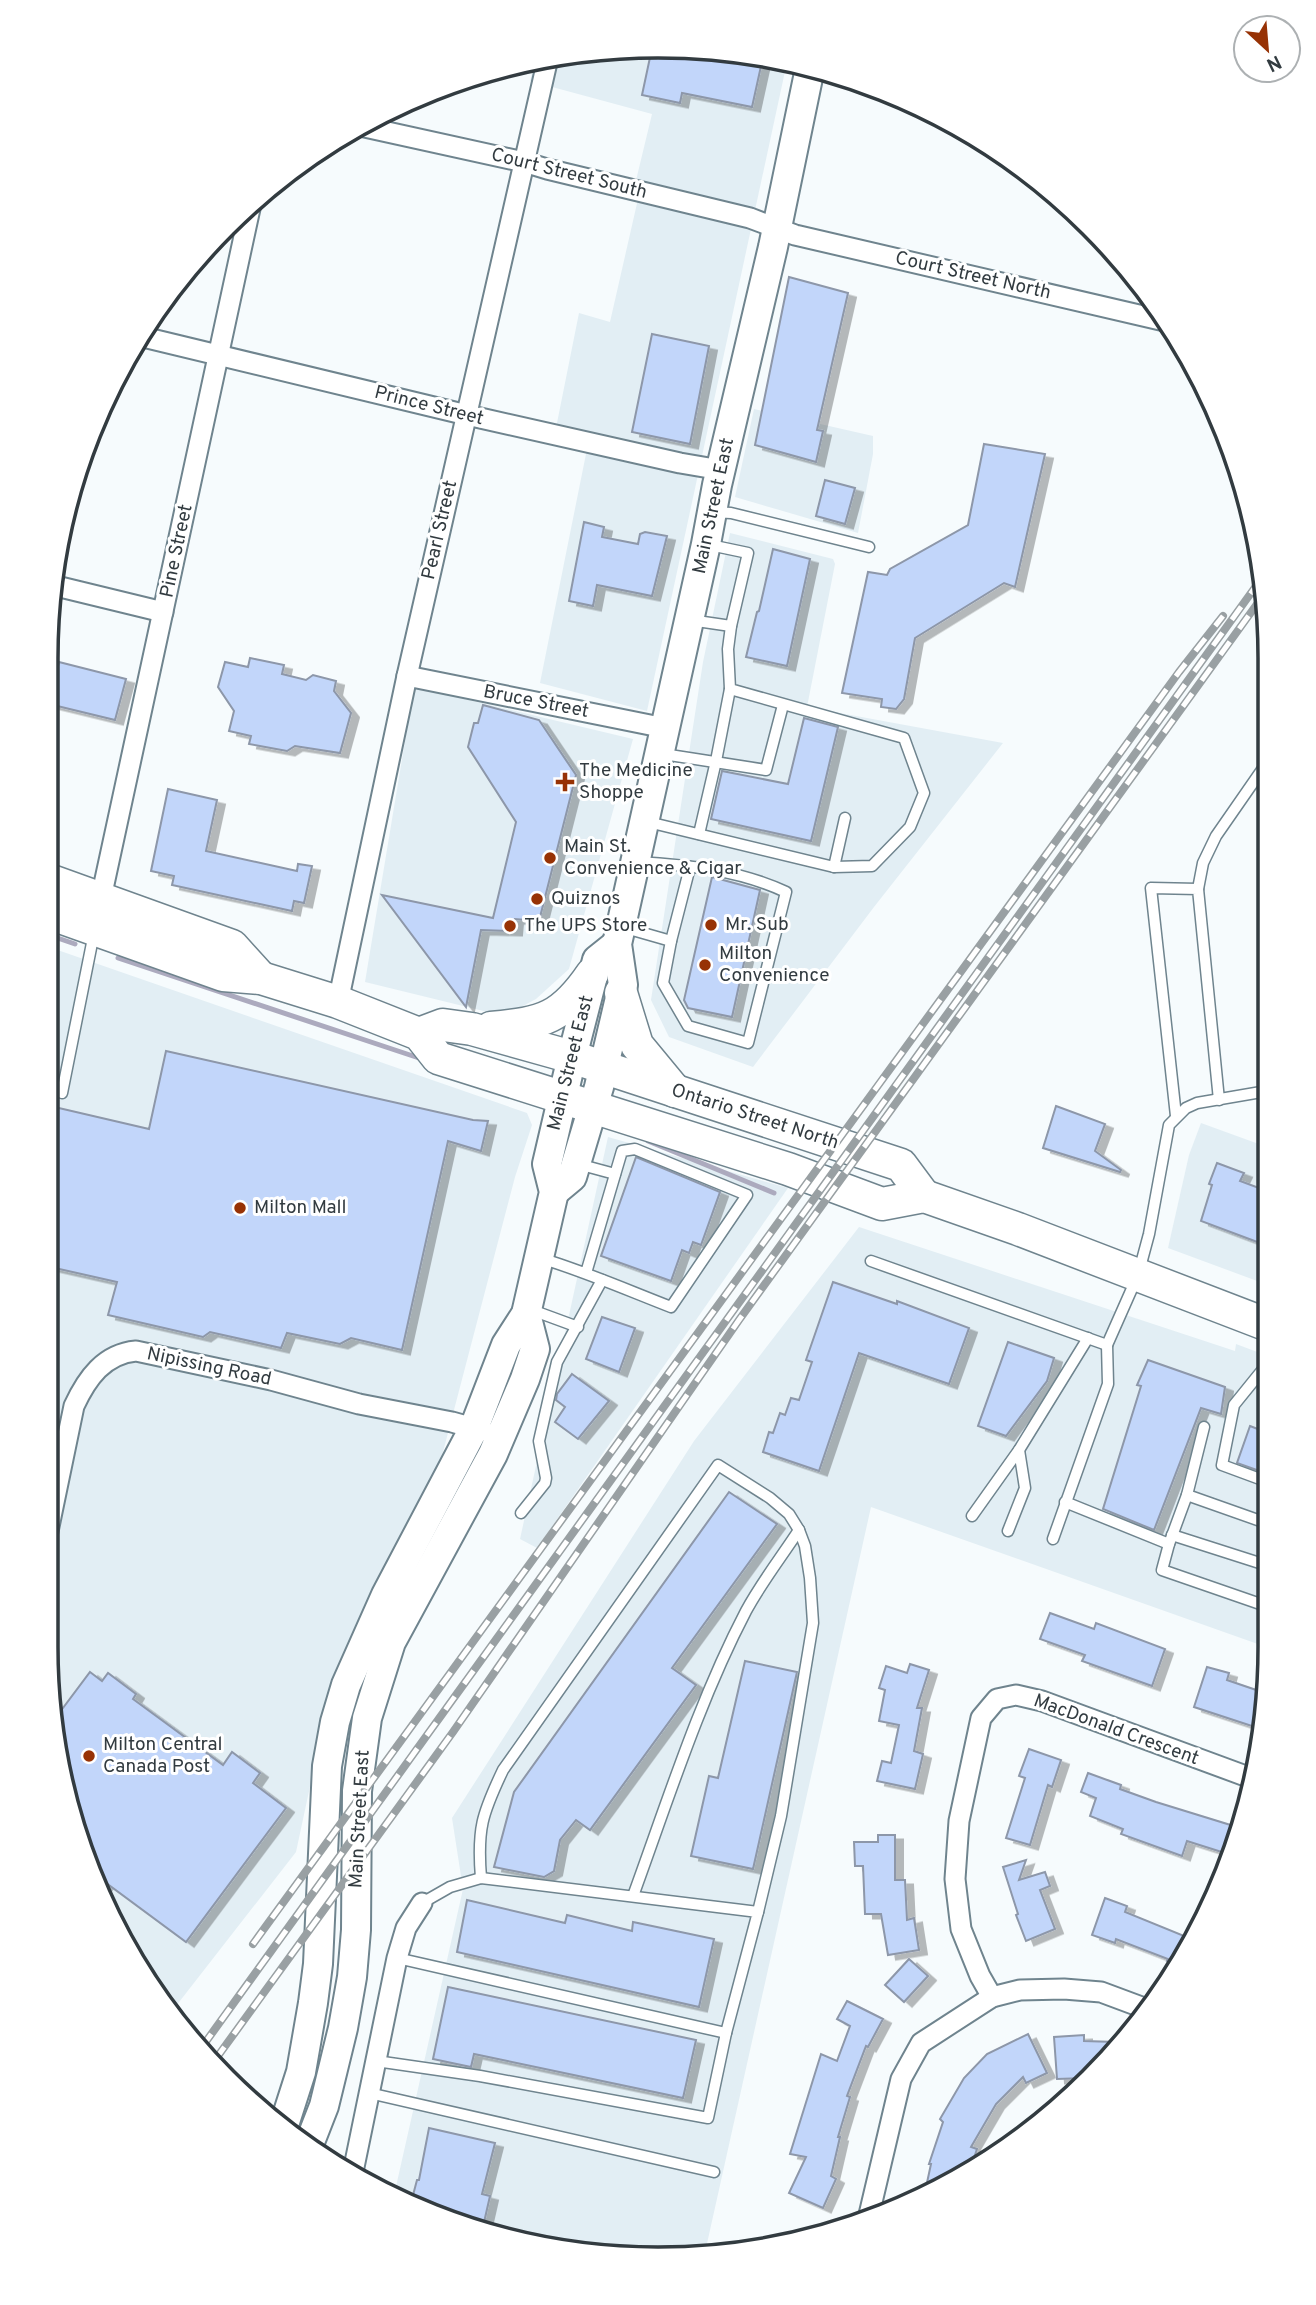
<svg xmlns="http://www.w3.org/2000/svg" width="1316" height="2305" font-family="Overpass,sans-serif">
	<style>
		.built { fill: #e2eef4 }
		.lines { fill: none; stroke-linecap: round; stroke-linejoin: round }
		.stream { stroke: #acaabe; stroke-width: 5 }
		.building { fill: #c2d6fa; stroke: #8d97a9; stroke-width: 2; filter: url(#shadow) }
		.lane-casing { stroke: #6f848e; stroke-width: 13 }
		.street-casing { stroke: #6f848e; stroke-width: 23 }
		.secondary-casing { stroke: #6f848e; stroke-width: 32 }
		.primary-casing { stroke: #6f848e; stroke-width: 35 }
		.lane { stroke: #fff; stroke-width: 10 }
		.street { stroke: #fff; stroke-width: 19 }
		.secondary { stroke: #fff; stroke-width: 28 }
		.primary { stroke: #fff; stroke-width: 32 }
		.rail-casing { stroke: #99a0a3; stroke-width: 8 }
		.rail { stroke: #fff; stroke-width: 5; stroke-dasharray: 16; stroke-linecap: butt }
		.poi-dot { fill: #973205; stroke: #fff; stroke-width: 2.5 }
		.labels { text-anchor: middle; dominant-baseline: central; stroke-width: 6; stroke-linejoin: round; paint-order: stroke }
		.street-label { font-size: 19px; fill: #323b40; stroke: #fff }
		.poi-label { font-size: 19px; fill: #323b40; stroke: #fff; text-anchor: start }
		.rim { fill: none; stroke: #323b40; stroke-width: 3.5 }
	</style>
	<defs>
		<filter id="shadow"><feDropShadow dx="8" dy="4.5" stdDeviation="0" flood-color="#0004"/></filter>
	</defs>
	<rect width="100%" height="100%" fill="#f6fbfd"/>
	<g class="built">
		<polygon points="618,47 738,51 787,62 647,711 540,683 587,449 553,443 579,313 610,322 638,199 632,197 652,114 530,81 535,60"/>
		<polygon points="754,409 873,436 873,454 858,533 735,497"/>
		<polygon points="730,533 833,559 835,564 807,707 1003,743 874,907 753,1067 669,1037 651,1000 703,662"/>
		<polygon points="414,687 633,739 569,969 536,999 504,1016 365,982"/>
		<polygon points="46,946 527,1113 532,1125 515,1177 438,1471 330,1693 296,1852 169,2015 78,1843 46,1647"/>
		<polygon points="1201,1123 1267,1147 1268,1285 1168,1248 1189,1155"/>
		<polygon points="608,1137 788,1188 537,1548 520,1539"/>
		<polygon points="859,1227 1235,1351 1236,1344 1268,1356 1269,1648 871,1507 704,2257 698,2258 499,2239 395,2191 463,1889 452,1818 694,1441"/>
	</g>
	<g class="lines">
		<g class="stream">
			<polyline points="46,934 75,944"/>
			<polyline points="118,958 422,1059"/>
			<polyline points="648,1141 774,1193"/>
		</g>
	</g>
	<g class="building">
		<polygon points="652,48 733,51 763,57 752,107 682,93 680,103 642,95"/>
		<polygon points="789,277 848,293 817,430 823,431 816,462 755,445"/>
		<polygon points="652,334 709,346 690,444 632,432"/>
		<polygon points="984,444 1045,454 1015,587 1004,583 915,638 904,699 896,709 881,707 882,699 842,693 868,572 887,575 890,569 968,525"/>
		<polygon points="825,480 855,488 845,524 816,516"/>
		<polygon points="584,522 604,527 602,537 638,544 640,534 645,532 667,536 652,596 597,585 593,606 569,601"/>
		<polygon points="773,549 810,559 787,666 746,657 757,612 759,611"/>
		<polygon points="250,658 284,665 282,674 306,680 313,675 336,681 334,691 351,713 340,753 295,746 287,751 249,744 251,736 229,731 234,711 218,687 225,662 248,667"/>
		<polygon points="59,662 126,679 115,720 49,704"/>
		<polygon points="483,705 539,720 576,775 539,921 530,918 527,920 515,919 514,931 481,930 466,1007 382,895 493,918 516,822 468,747 474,723 478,723"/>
		<polygon points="804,718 838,727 811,841 711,819 722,771 788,784"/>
		<polygon points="168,789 217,800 206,851 297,871 298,864 312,866 304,903 294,901 292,911 172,885 174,876 151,871"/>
		<polygon points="712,877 760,890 732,1017 688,1008 684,1000"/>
		<polygon points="166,1051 473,1120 488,1121 481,1151 448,1141 402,1350 351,1338 340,1344 287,1333 281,1348 210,1332 203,1337 108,1315 117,1282 46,1266 46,1105 149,1129"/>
		<polygon points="1056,1106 1105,1124 1095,1151 1121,1170 1120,1172 1043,1148"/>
		<polygon points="636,1157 720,1192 701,1245 693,1242 689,1253 682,1250 671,1281 601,1256"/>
		<polygon points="1217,1163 1244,1173 1240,1181 1267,1191 1268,1246 1201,1221 1212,1185 1209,1184"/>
		<polygon points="833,1282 897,1304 897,1301 969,1328 949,1384 859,1353 819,1471 763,1452 769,1432 773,1433 780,1413 785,1415 791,1398 799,1400 812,1362 806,1360"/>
		<polygon points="602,1317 635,1328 619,1372 586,1359"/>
		<polygon points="1008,1342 1054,1358 1047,1381 1006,1436 978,1426"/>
		<polygon points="1148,1360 1225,1387 1221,1414 1201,1408 1154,1530 1103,1509 1141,1386 1137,1385"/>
		<polygon points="572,1374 609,1401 578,1439 555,1422 565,1407 556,1400 557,1394"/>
		<polygon points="1250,1426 1268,1433 1268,1474 1237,1463"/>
		<polygon points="729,1492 777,1524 672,1668 696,1685 590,1830 576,1820 560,1840 554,1871 544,1877 494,1867 514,1792"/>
		<polygon points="1050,1613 1094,1629 1096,1623 1165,1649 1152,1686 1082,1661 1085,1655 1040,1639"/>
		<polygon points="745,1661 797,1672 753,1869 691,1856 709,1776 718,1778"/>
		<polygon points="910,1664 929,1670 917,1708 922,1708 914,1751 923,1754 915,1789 877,1781 882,1761 891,1763 899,1725 879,1721 885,1690 879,1688 886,1666 907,1673"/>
		<polygon points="1207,1667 1229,1673 1227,1680 1268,1694 1261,1729 1194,1707"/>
		<polygon points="90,1672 102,1681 108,1673 136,1694 133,1699 223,1765 232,1752 260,1773 253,1783 286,1808 186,1942 106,1883 102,1888 78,1844 57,1716"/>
		<polygon points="1029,1749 1061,1760 1052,1787 1048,1785 1030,1845 1006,1838 1025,1778 1019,1776"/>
		<polygon points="1088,1773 1121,1785 1120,1789 1156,1802 1237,1827 1228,1854 1187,1841 1182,1856 1121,1834 1123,1829 1090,1816 1096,1798 1081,1792"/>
		<polygon points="878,1835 895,1835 895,1880 905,1880 907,1920 914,1918 919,1950 888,1955 881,1914 865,1914 863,1866 855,1866 854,1842 878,1842"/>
		<polygon points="1026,1860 1019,1880 1045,1872 1050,1886 1040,1890 1055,1929 1026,1941 1016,1915 1018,1914 1003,1867"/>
		<polygon points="1105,1898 1127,1906 1125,1912 1194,1940 1188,1954 1179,1965 1167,1961 1168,1959 1116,1939 1115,1943 1092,1935"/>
		<polygon points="467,1900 565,1923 567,1915 632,1931 633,1922 714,1939 699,2007 457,1952"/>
		<polygon points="909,1959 928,1976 904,2002 885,1985"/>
		<polygon points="448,1987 696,2040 683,2098 474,2054 471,2067 433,2059"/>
		<polygon points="847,2001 883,2019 868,2047 866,2046 847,2096 850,2097 838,2137 840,2137 831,2176 836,2179 823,2208 789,2193 806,2157 790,2154 821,2054 837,2061 850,2026 837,2019"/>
		<polygon points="1028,2034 1047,2073 1026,2083 1023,2077 996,2104 971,2147 977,2149 972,2164 925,2192 931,2164 929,2164 943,2122 940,2119 964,2078 987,2054"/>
		<polygon points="1084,2035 1084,2041 1116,2042 1086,2078 1057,2079 1054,2037"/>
		<polygon points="429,2128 495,2143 482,2194 490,2196 482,2231 412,2199 417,2180 419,2180"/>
	</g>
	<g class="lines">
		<g class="lane-casing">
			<g id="lane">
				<polyline points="713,512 731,513 869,547"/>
				<polyline points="710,545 748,553 731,626 728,649 730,689 904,738 924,793 910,827 872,866 834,867"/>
				<polyline points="690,620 731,626"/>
				<polyline points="663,754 766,770 783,705"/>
				<polyline points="648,822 834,867 845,818"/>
				<polyline points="699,834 716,761 730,689"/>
				<polyline points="1198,889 1203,863 1216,836 1266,764"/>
				<path d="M622,927l49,14 -8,42 25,43 60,17 38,-151c-47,-22 -98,-27 -149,-30"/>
				<polyline points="671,941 690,867"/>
				<polyline points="62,1093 94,933"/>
				<polyline points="1176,1116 1151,888 1198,889 1219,1100"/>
				<polyline points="578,1164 615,1174"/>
				<path d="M540,1258c44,13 87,32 131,49l76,-112 -112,-46 -13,2 -36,122"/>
				<polyline points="871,1261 1107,1345 1138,1275 1149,1234 1169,1125 1186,1108 1197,1103 1267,1091"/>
				<polyline points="529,1309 578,1327"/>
				<polyline points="1268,1363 1234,1405 1222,1465 1268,1482"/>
				<polyline points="1187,1495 1269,1524"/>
				<polyline points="1065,1502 1169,1544 1162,1570 1269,1607"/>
				<polyline points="521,1513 545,1483 546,1478 539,1441 557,1362 602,1280"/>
				<polyline points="972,1516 1019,1450 1088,1338"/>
				<polyline points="1008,1531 1025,1488 1019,1450"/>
				<polyline points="1172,1535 1269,1566"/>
				<polyline points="1053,1539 1108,1384 1107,1345"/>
				<polyline points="1169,1544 1187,1495 1204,1427"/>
				<path d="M481,1878c-4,-49 1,-64 22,-108l215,-305 52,33 19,16 10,16 6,16 5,32 3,45 -32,193 -23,96"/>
				<path d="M633,1896c35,-96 66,-195 113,-285 15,-28 36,-55 53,-81"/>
				<polyline points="422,1903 450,1887 481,1878 758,1912 726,2033"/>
				<polyline points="376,2061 480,2076 708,2118 726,2033 397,1958"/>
				<polyline points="369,2093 714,2172"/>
			</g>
		</g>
		<g class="street-casing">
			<g id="street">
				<polyline points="360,126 524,162 547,169 750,218 795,235 1169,322"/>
				<polyline points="139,336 467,415 680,463 721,470"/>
				<polyline points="52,585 163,612"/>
				<polyline points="407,676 665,728"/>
				<polyline points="101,898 251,204"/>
				<polyline points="338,1002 407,676 548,58"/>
				<path d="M46,1541l28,-135c13,-28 30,-52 62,-55l135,29 88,24 93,18 32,9"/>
				<polyline points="992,1997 980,1976 961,1929 955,1879 959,1821 981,1718 997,1699 1016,1695 1042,1701 1251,1778"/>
				<polyline points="353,2172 397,1958 406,1928 422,1903"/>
				<polyline points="868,2219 901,2079 921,2043 992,1997 1020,1990 1064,1989 1101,1992 1144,2008"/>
			</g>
		</g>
		<g class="secondary-casing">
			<g id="secondary">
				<polyline points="554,1192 572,1177 599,1087 623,985 617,944 706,544 717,485 773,247 810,68"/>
				<polyline points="284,2125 301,2072 313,2003 318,1964 327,1766 335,1722 346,1685 386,1595 474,1428 506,1345 526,1314 554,1192 547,1164 572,1057 597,960 617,944"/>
				<polyline points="308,2147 324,2106 343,2028 352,1977 356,1930 357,1791 367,1718 391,1642 493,1454 525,1379 535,1349 526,1314"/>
			</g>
		</g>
		<g class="primary-casing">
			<g id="primary">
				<polyline points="46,879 232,946 261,978"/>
				<polyline points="46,912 223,975 261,978 338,1002 419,1034 438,1058 788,1169 882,1204 924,1196 1018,1229 1268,1325"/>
				<polyline points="621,993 637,1045 675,1091"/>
				<path d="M491,1028c53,-5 71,-10 101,-54"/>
				<polyline points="419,1034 443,1025 472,1029 572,1057 901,1165 924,1196"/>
			</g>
		</g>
		<use href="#lane" class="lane"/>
		<use href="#street" class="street"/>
		<use href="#secondary" class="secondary"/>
		<use href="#primary" class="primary"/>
		<g class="rail-casing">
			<g id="rail">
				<polyline points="253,1944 1179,672 1223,616"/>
				<polyline points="202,2047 1264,575"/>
				<polyline points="215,2060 453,1732 739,1320 1265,593"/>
			</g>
		</g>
		<use href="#rail" class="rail"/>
	</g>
	<g class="poi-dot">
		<path d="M561.5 771.5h7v7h7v7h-7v7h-7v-7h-7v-7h7z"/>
		<circle cx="550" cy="858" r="7"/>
		<circle cx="537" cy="899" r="7"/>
		<circle cx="711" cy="925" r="7"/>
		<circle cx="510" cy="926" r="7"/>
		<circle cx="705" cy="965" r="7"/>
		<circle cx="240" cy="1208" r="7"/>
		<circle cx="89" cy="1756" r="7"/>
	</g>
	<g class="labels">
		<g class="street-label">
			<text transform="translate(569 174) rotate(14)">Court Street South</text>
			<text transform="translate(973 276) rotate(13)">Court Street North</text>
			<text transform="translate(429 406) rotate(14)">Prince Street</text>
			<text transform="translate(714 506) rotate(-78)">Main Street East</text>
			<text transform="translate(440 530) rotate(-77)">Pearl Street</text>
			<text transform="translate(177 551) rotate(-78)">Pine Street</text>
			<text transform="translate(536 702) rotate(11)">Bruce Street</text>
			<text transform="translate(571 1063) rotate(-76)">Main Street East</text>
			<text transform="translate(755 1117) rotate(18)">Ontario Street North</text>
			<text transform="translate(209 1367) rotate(12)">Nipissing Road</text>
			<text transform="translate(1116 1730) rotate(20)">MacDonald Crescent</text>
			<text transform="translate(360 1819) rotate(-87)">Main Street East</text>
		</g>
		<g class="poi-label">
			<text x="579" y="771">The Medicine<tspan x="579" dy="22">Shoppe</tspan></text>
			<text x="564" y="847">Main St.<tspan x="564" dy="22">Convenience &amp; Cigar</tspan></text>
			<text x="551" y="899">Quiznos</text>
			<text x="725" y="925">Mr. Sub</text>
			<text x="524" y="926">The UPS Store</text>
			<text x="719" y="954">Milton<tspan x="719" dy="22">Convenience</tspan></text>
			<text x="254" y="1208">Milton Mall</text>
			<text x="103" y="1745">Milton Central<tspan x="103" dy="22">Canada Post</tspan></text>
		</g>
	</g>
	<path d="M0 0H1316V2305H0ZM658 58H658A600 600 0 0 1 1258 658V1647A600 600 0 0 1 658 2247H658A600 600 0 0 1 58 1647V658A600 600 0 0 1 658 58Z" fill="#fff" fill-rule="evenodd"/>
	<path class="rim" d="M658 58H658A600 600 0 0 1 1258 658V1647A600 600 0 0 1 658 2247H658A600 600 0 0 1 58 1647V658A600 600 0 0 1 658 58Z"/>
	<g transform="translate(1267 49) rotate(154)"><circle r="33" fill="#ffffff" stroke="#adb1b3" stroke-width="2"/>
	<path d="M0-5L12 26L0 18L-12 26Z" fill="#973205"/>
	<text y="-10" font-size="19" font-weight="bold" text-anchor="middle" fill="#323b40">N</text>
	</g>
</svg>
